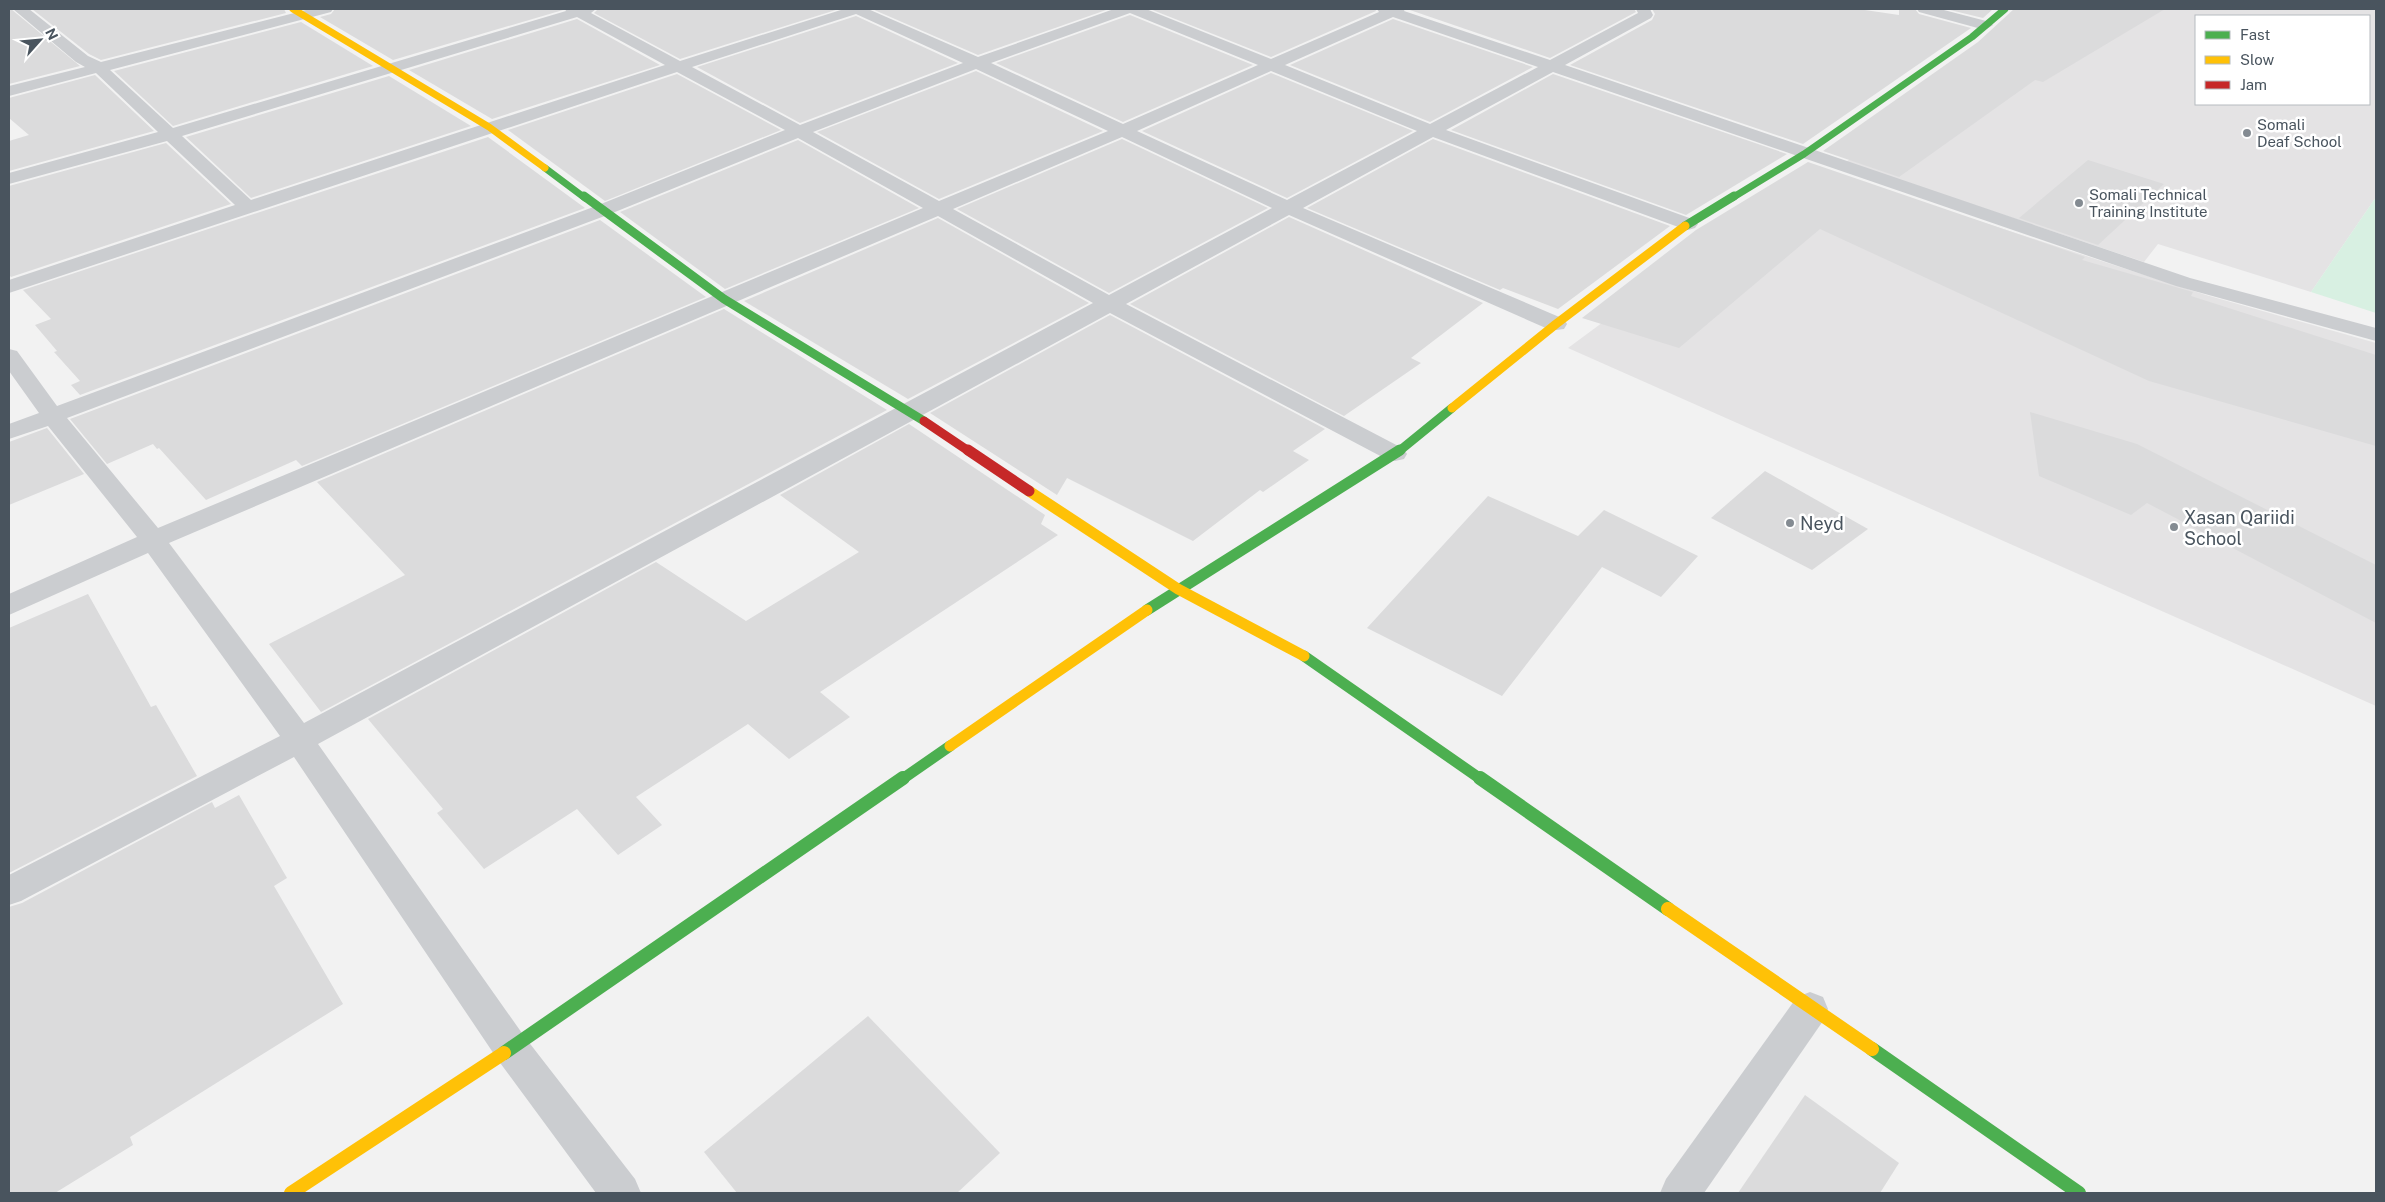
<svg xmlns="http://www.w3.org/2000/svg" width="2385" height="1202" font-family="'Public Sans',sans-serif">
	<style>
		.education { fill: #e4e3e4; fill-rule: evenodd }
		.green { fill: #d8f0e2 }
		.building { fill: #dbdbdc }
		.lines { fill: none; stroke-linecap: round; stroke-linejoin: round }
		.street { fill: #cbcdd0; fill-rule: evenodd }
		.fast-far3 { stroke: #4caf50; stroke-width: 7 }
		.fast-far2 { stroke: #4caf50; stroke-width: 9 }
		.fast-far1 { stroke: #4caf50; stroke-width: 11 }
		.fast { stroke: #4caf50; stroke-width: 14 }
		.slow-far3 { stroke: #ffc107; stroke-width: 7 }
		.slow-far2 { stroke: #ffc107; stroke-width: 9 }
		.slow-far1 { stroke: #ffc107; stroke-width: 11 }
		.slow { stroke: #ffc107; stroke-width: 14 }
		.jam-far1 { stroke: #c62828; stroke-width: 9 }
		.jam { stroke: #c62828; stroke-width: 11 }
		.poi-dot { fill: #848b92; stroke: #fff; stroke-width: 2 }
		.labels { text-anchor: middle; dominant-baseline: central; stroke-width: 5; stroke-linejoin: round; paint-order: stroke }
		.far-poi-label { font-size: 15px; fill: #49545e; stroke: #fff; text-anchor: start }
		.poi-label { font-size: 18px; fill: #49545e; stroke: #fff; text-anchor: start }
	</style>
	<rect width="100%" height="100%" fill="#f2f2f2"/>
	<g class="education">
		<path d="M2059,9h317v188l-65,95 -153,-48 -14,18 -298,-100zM2196,16h173v88h-173z"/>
		<polygon points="1813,167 2206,295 2376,343 2376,706 1568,348"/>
	</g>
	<polygon class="green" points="2376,197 2376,313 2311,292"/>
	<g class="building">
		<polygon points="9,9 11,9 80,66 9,84"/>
		<polygon points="32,9 284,9 286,13 101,60 89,54"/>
		<polygon points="335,9 563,9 563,10 393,60 320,17 331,14"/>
		<polygon points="598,9 839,9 680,59 594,13"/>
		<polygon points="872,9 1109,9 978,55"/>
		<polygon points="1150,9 1375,9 1376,11 1271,57"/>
		<polygon points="1407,9 1634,9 1636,12 1550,58"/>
		<polygon points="1652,9 1858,9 1899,15 1899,9 1915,9 1919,14 1971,28 1803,144 1570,65 1652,20 1655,14"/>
		<polygon points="1946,9 1993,9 1983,18"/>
		<polygon points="2014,9 2165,9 2043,82 2035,80 1899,177 1823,151 1978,42"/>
		<polygon points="1130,15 1253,65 1123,122 996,63"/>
		<polygon points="856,16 958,63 800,123 697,67"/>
		<polygon points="577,19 660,65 492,119 409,70"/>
		<polygon points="1393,19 1533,67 1430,122 1290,65"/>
		<polygon points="301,22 373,66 173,126 114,71"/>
		<polygon points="976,71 1103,131 939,199 817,132"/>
		<polygon points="1271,73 1413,131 1287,198 1142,131"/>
		<polygon points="677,74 781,130 605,201 508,130"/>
		<polygon points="1553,74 1787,154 1686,215 1451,130"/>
		<polygon points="95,75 154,131 9,171 9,141 29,135 9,118 9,98"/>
		<polygon points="389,76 471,126 251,198 186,137"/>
		<polygon points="488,137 585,208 80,395 71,385 80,381 54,352 57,351 35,325 51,319 23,290"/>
		<polygon points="1122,139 1268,208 1109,293 957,209"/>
		<polygon points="1433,139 1670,226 1558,309 1503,288 1500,290 1307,208"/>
		<polygon points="798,140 919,208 725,289 620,212"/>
		<polygon points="166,143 231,204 11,277 9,275 9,186"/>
		<polygon points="2088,160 2164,184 2098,245 2019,218"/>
		<polygon points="1808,162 2085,257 2082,260 2193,292 2191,296 2376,355 2376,446 2149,381 1820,229 1679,348 1582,318 1696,230"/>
		<polygon points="1289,217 1483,303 1411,358 1421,363 1344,416 1130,304"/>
		<polygon points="938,218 1089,303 908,399 744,301"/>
		<polygon points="600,220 706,297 302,466 296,460 206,500 159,448 157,449 153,444 107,464 70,419"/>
		<polygon points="724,309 887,410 321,712 269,644 405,575 317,482"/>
		<polygon points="1110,315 1325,429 1293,451 1309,460 1263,492 1260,490 1193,541 1067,478 1057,495 930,413"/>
		<polygon points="2030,412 2137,444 2376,565 2376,623 2147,503 2131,515 2039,476"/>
		<polygon points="909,424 1045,515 1041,524 1058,535 820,692 850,717 789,759 748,724 636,797 662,825 618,855 577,809 484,869 437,813 443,809 368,719 656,562 746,621 859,552 780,495"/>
		<polygon points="47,428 84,474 9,505 9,442"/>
		<polygon points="1765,471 1868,529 1812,570 1711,518"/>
		<polygon points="1488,496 1578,536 1604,510 1698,556 1661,597 1602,567 1502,696 1367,628"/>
		<polygon points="88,594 151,707 156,705 197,776 9,873 9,628"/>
		<polygon points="239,795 287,878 274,886 343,1004 130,1137 133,1145 55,1193 9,1193 9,907 22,903 212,802 215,808"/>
		<polygon points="868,1016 1000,1153 957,1193 737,1193 704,1152"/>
		<polygon points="1805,1095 1899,1163 1880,1193 1738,1193"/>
	</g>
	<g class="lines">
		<g class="street">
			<path d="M13,9h16l59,47 13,6 209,-53h23l-2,3 -221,58 63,58 393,-117 -1,-2h31l-5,4 89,48 164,-52h24l110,48 136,-48h32l125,50 108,-47 -2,-3h28l-1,2 146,49 88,-47 -2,-4h14l3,6 -2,3 -86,47 625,213 186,50v13l-200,-55 -623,-214 -107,58 249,90 3,4 -3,4 -7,2 -7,-2 -248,-91 -130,71 261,111 3,5 -3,5 -8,1 -8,-1 -259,-114 -163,89 278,145 3,5 -3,5 -9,2 -9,-2 -276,-146 -792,431 206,292 111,143 6,14h-45l-98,-133 -204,-303 -273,144 -12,4v-30l271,-139 -132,-183 -139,62v-21l128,-57 -89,-111 -39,13v-15l30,-11 -30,-42v-22l8,2 40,55 539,-200 189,-76 -108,-58 -668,221v-13l226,-75 -68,-64 -158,43v-11l149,-41 -62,-59 -87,23v-10l76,-19 -9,-5zM1130,13l128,52 -135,59 -132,-61zM856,14l107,49 -163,62 -108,-58zM577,17l88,48 -414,135 -69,-64zM1393,17l145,50 -108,57 -145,-59zM976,69l132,62 -169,70 -126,-69zM1271,71l146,60 -130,69 -150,-69zM1122,137l150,71 -163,87 -156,-86zM798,138l125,70 -765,320 -91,-110 543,-204zM938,216l155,87 -789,420 -135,-180z"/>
			<polygon points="1917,9 1940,9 1990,22 1993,25 1985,30 1919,12"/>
			<polygon points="1810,992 1823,997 1828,1009 1823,1021 1704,1193 1660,1193 1666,1179 1797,997"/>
		</g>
		<g class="fast-far3">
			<polyline points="545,168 585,198"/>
			<polyline points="1732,198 1804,154 1972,37 2005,9"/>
		</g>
		<g class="fast-far2">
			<polyline points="584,196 724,299 924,421"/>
			<polyline points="1685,226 1734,196"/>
			<polyline points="1398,452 1452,408"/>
		</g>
		<g class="fast-far1">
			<polyline points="1147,610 1400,450"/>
			<polyline points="1304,656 1482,780"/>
			<polyline points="901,780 950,746"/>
		</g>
		<g class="fast">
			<polyline points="1480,778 1668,909"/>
			<polyline points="1872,1049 2079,1193"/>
			<polyline points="504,1053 903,778"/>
		</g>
		<polyline class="slow-far3" points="293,9 489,127 545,168"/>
		<polyline class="slow-far2" points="1452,408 1556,324 1685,226"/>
		<g class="slow-far1">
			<polyline points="1029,491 1178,589 1304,656"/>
			<polyline points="950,746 1147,610"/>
		</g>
		<g class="slow">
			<polyline points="1668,909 1872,1049"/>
			<polyline points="291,1193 504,1053"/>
		</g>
		<polyline class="jam-far1" points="924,421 970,452"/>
		<polyline class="jam" points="968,450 1029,491"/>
	</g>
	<g class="poi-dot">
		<circle cx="2247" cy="133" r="5"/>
		<circle cx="2079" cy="203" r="5"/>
		<circle cx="1790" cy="523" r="5"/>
		<circle cx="2174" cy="527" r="5"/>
	</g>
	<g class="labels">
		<g class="far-poi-label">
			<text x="2257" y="124">Somali<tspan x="2257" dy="17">Deaf School</tspan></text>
			<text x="2089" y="194">Somali Technical<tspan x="2089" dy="17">Training Institute</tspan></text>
		</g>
		<g class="poi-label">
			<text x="2184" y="517">Xasan Qariidi<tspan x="2184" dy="21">School</tspan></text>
			<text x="1800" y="523">Neyd</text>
		</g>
	</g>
	<rect width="2385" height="1202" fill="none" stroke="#49545e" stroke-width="20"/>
	<rect x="2195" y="15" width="175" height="90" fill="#ffffff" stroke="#b6bbbf"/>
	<rect x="2205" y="31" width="25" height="8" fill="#4caf50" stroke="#b6bbbf"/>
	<text x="2240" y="40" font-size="15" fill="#49545e">Fast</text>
	<rect x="2205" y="56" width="25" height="8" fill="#ffc107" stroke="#b6bbbf"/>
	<text x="2240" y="65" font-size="15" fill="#49545e">Slow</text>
	<rect x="2205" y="81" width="25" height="8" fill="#c62828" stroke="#b6bbbf"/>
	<text x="2240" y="90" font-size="15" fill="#49545e">Jam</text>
	<g transform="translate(40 40) rotate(63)" stroke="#ffffff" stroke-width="4" paint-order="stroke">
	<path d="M0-4L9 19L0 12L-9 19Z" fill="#49545e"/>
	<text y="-8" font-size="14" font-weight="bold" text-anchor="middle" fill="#49545e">N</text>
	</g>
</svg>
